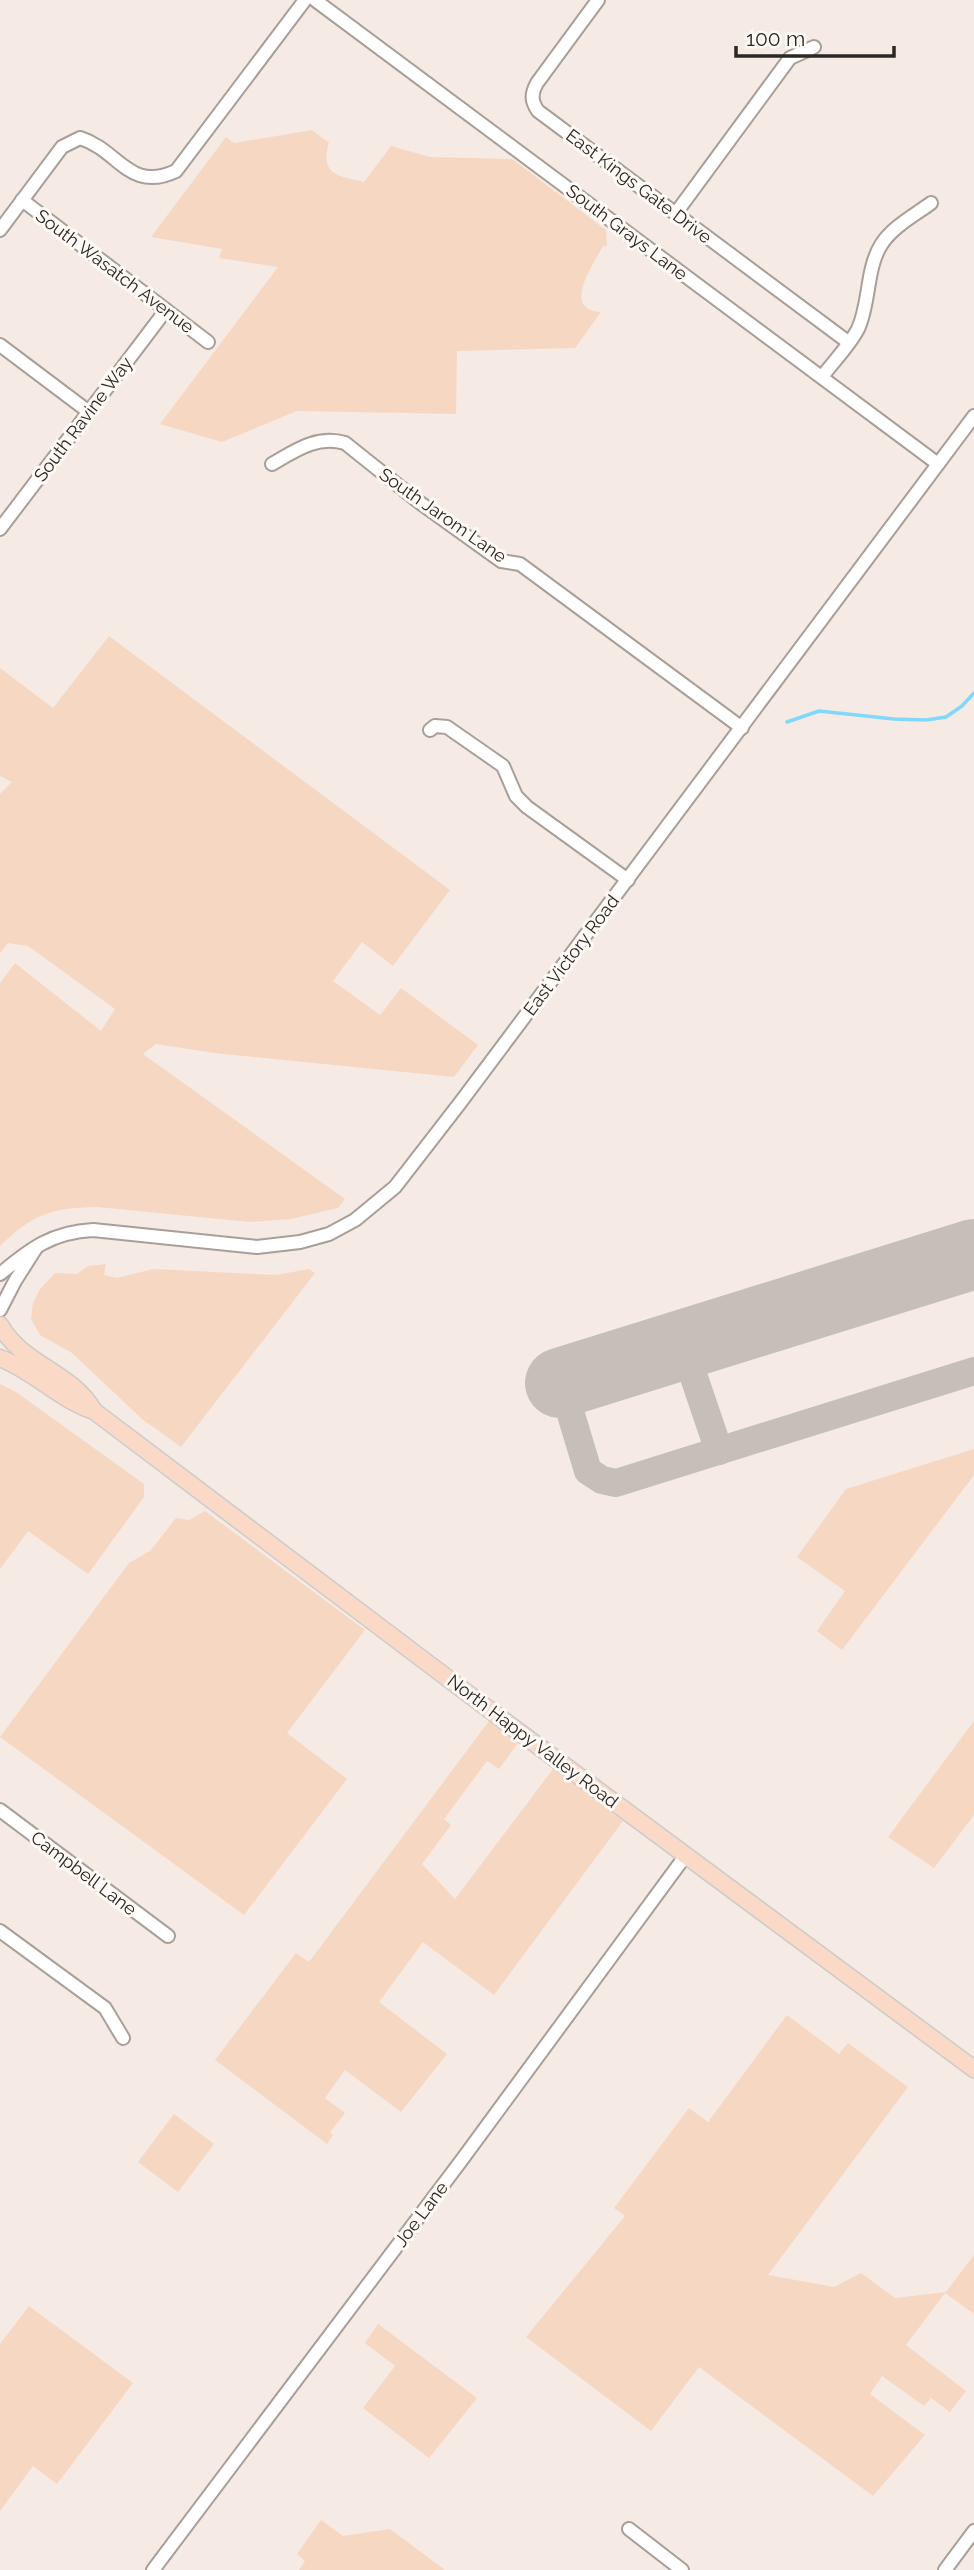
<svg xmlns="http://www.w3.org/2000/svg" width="974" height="2570" font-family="Raleway,sans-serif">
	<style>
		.green { fill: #f6d7c2 }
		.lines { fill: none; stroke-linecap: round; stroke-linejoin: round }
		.stream { stroke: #82d8fc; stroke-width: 3.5 }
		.taxiway { stroke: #c6beb8; stroke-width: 28 }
		.runway { stroke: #c6beb8; stroke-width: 70 }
		.minor-casing { stroke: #a89f99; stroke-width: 16 }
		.major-casing { stroke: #cccbca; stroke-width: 19 }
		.minor { stroke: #fff; stroke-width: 12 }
		.major { stroke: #fbd9c7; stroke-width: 16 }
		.labels { text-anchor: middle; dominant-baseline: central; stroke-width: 6; stroke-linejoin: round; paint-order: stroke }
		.street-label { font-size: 18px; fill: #2a2724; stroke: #fff9f5 }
	</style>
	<rect width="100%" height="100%" fill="#f5ebe4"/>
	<g class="green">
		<path d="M312,130l17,13c-10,32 10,33 35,39l27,-36 39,11 82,2 94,71 1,16h-4c-10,19 -42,64 -2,66l-26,36 -118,3 -1,63 -159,-3 -75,31 -62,-18 118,-157 -59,-9 3,-9 -71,-12 75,-100 8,6z"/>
		<path d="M109,636l341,254 -57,76 -31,-24 -29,39 47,34 21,-27 77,57 -24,32 -240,-24 -58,-9 -13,10 202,145 -7,9 -47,11 -41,3 -153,-15c-46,1 -64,7 -97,39v-263l15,-20 86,68 14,-22 -87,-63 -20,-3 -8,10v-159l12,-12 -12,-6v-108l53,40z"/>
		<polygon points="106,1264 104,1275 117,1278 153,1269 276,1275 309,1269 315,1273 181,1447 142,1419 72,1353 40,1335 31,1319 33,1303 40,1289 55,1273 77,1274 88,1266"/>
		<polygon points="0,1384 16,1392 144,1484 144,1497 88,1574 28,1531 0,1569"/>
		<polygon points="974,1449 974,1475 842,1650 817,1631 845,1591 797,1557 846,1489"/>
		<polygon points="205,1511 365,1630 287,1733 347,1779 244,1915 0,1737 129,1563 150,1551 176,1518 189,1520"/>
		<polygon points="489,1721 518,1743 499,1769 487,1761 444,1819 451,1825 422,1864 455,1899 553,1769 623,1821 494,1995 423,1942 379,2002 447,2054 401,2112 345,2070 325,2098 345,2113 330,2132 333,2135 327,2144 215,2060 296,1953 309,1962"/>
		<polygon points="974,1721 974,1815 934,1868 888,1837"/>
		<polygon points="787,2015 839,2054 848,2043 908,2087 768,2275 834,2287 861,2273 895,2298 946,2292 974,2255 974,2314 945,2293 906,2345 966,2391 950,2412 931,2398 924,2406 882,2376 870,2394 925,2435 873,2496 699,2367 651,2431 526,2337 625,2216 614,2208 689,2108 708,2122"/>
		<polygon points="174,2114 214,2144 178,2192 138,2162"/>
		<polygon points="29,2306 133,2383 57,2484 33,2466 0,2511 0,2344"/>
		<polygon points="378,2324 477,2398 429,2458 363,2408 395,2366 365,2343"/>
		<polygon points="321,2520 343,2536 390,2529 445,2570 299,2570 305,2561 297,2554"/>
	</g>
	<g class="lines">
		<polyline class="stream" points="787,722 819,711 894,719 926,720 946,717 962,706 974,693"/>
		<g class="taxiway">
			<polyline points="683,1345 719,1451"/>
			<polyline points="573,1379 569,1408 588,1471 602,1480 616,1483 974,1371"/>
		</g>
		<polyline class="runway" points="560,1383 974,1254"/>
		<g class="minor-casing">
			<g id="minor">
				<polyline points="315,0 938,464"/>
				<path d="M598,0l-61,83c-6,11 -6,18 1,28l310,231"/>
				<polyline points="22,200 208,342"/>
				<polyline points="676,213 790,58 814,47"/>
				<path d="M0,230l62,-83 18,-9c39,12 49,55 96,33l129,-171"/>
				<polyline points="0,345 89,412"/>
				<path d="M822,377c11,-15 27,-31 36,-48 12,-26 8,-60 23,-84 11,-18 34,-30 50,-42"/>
				<path d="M272,464c24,-14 45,-29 73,-21l74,59 82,59 19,3 222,164"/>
				<polyline points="0,529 166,310"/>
				<polyline points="430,730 435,726 447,727 503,766 516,796 527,807 628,880"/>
				<path d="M0,1274c30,-25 52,-42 93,-44l164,17 43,-5 29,-8 26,-14 40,-33 65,-84 514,-687"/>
				<polyline points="0,1310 15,1281 36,1248"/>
				<polyline points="0,1810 168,1936"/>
				<polyline points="0,1931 105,2008 123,2038"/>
				<polyline points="629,2529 682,2570"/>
				<polyline points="153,2570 461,2161 686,1855"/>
				<polyline points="945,2570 974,2531"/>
			</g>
		</g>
		<g class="major-casing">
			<g id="major">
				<path d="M0,1325c23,41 70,45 94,86"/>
				<path d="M0,1358c34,13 60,42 94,53l397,300 483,358"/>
			</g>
		</g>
		<use href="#minor" class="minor"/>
		<use href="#major" class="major"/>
	</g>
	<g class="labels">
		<g class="street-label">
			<text transform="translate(639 186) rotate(37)">East Kings Gate Drive</text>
			<text transform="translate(627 232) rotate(37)">South Grays Lane</text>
			<text transform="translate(115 271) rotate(37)">South Wasatch Avenue</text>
			<text transform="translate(83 419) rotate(-53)">South Ravine Way</text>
			<text transform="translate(443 515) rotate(35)">South Jarom Lane</text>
			<text transform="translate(571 955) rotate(-53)">East Victory Road</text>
			<text transform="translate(533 1741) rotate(37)">North Happy Valley Road</text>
			<text transform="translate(84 1873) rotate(37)">Campbell Lane</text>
			<text transform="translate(421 2214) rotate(-53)">Joe Lane</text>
		</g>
	</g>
	<path d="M736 46v10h158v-10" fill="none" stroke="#2a2724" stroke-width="3.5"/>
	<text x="746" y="46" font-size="21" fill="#2a2724" stroke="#fff9f5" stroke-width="5" paint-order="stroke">100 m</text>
</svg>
